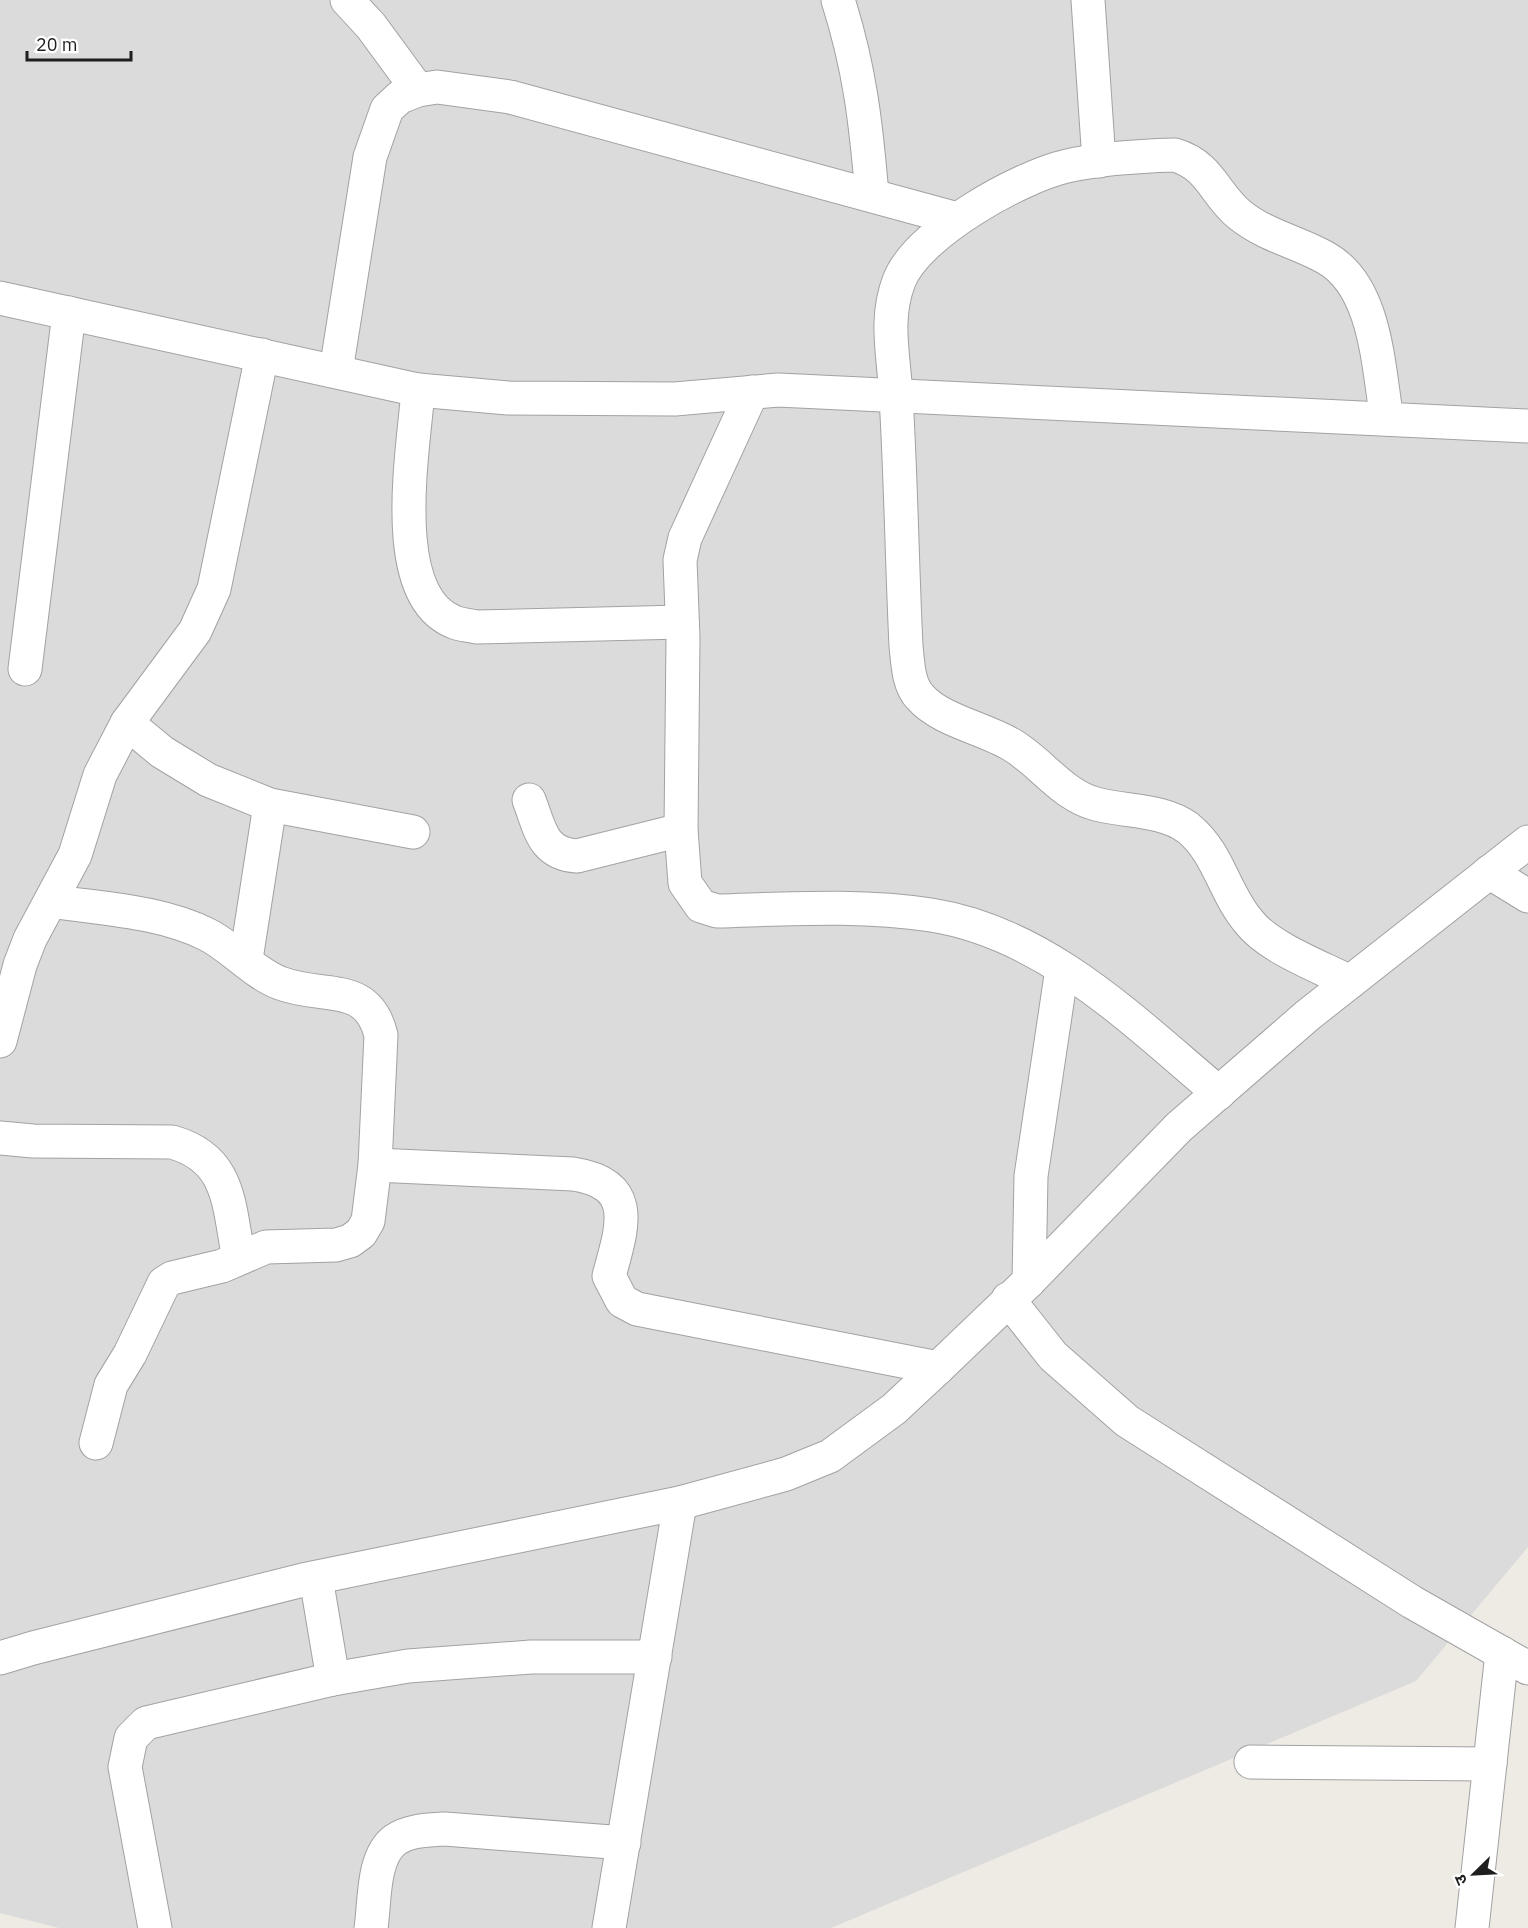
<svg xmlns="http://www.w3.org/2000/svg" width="1528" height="1928" font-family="'IBM Plex Sans','Noto Sans Devanagari',sans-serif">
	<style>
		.residential { fill: #dcdbdb }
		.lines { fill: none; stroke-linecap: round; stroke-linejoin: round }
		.minor-casing { stroke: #a2a2a2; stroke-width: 35 }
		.minor { stroke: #fff; stroke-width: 33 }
	</style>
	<rect width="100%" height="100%" fill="#eeeae4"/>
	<polygon class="residential" points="0,0 1528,0 1528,1547 1416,1681 831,1928 59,1928 0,1913"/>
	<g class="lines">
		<g class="minor-casing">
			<g id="minor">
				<polyline points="347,0 371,26 418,90"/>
				<path d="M838,0c22,69 28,124 34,195"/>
				<polyline points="1088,0 1099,161"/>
				<polyline points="0,298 418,390 508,398 675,399 778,390 1528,426"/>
				<polyline points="336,371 370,157 387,109 400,97 418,90 437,87 510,97 957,219"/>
				<path d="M418,390c-4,58 -32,205 36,232 7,3 15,3 22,5l206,-5"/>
				<path d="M752,392l-67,146 -5,22 3,78 -2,192 4,53 16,23 16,5c71,-2 144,-7 214,4 115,18 202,106 288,178"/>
				<polyline points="25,669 69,313"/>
				<polyline points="127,723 162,752 208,780 270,805 413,832"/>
				<path d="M529,800c11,28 13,54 48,56l104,-26"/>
				<polyline points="1489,872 1528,896"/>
				<path d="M51,901c51,8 110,10 157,34 25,13 47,39 72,48 44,17 87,-3 101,52l-6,130 -7,56 -7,12 -11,8 -14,4 -70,2 -44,19 -50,12 -8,5 -34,71 -19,31 -15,58"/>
				<polyline points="246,959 270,805"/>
				<path d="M1350,982c-29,-15 -81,-34 -101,-60 -25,-29 -30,-69 -61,-94 -25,-19 -63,-16 -92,-24 -34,-9 -54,-41 -84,-59 -28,-17 -71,-24 -92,-48 -12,-13 -12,-33 -14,-51 -4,-83 -5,-166 -10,-249 -2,-41 -12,-77 3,-116 18,-47 120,-104 168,-115 35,-8 73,-10 108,-11 36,11 39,39 65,60 26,21 58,27 86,43 51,29 52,110 61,161"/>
				<polyline points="0,1041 20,965 30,939 75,855 100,775 127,723 195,631 214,589 262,355"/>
				<path d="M0,1138l33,3 139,1c60,17 56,64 67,116"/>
				<path d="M375,1165l198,9c66,10 49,54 36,102l13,25 15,8 301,59"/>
				<polyline points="1029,1281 1031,1176 1062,969"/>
				<polyline points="1008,1299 1053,1356 1127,1421 1412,1602 1528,1668"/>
				<polyline points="316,1578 333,1679"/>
				<polyline points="0,1658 33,1648 303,1580 680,1503 786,1474 830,1456 894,1409 938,1368 1029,1281 1179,1127 1308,1015 1528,842"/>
				<polyline points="1251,1762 1490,1764"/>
				<polyline points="155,1928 125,1767 131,1738 146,1723 333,1679 408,1666 531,1657 655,1657"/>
				<path d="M371,1928c4,-26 1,-71 24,-88 14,-10 34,-10 50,-11l179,14"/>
				<polyline points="609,1928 680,1503"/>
				<polyline points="1472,1928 1502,1653"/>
			</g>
		</g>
		<use href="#minor" class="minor"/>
	</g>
	<g transform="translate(1474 1874) rotate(246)" stroke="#ffffff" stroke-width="4.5" paint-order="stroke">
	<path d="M0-4.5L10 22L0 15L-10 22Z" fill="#1e1e1e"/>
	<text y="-9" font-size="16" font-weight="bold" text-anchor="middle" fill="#1e1e1e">उ</text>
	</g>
	<path d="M27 51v9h104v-9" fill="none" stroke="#1e1e1e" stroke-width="3"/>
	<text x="36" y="51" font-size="18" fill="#1e1e1e" stroke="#ffffff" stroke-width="4.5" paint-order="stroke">20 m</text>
</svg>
